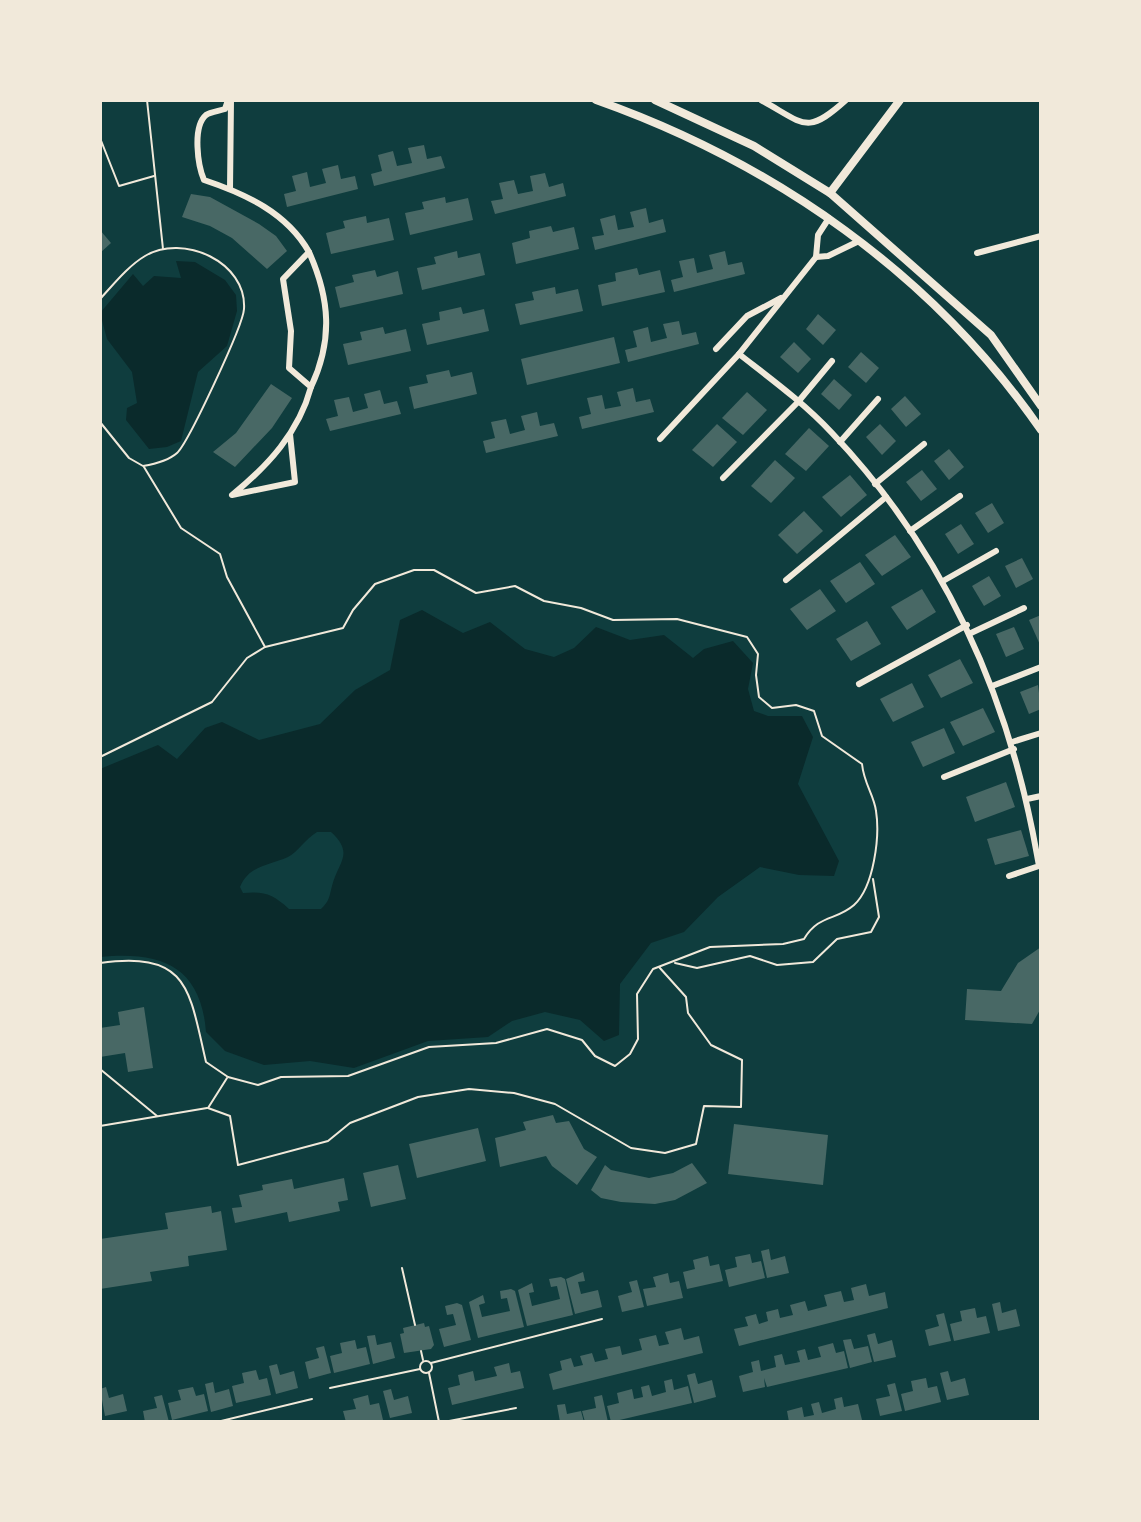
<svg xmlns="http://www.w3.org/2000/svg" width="1141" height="1522" font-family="Manrope,sans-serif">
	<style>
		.water { fill: #0a2a2b; fill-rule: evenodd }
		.building { fill: #486865 }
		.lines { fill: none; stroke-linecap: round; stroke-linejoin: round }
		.path { stroke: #f1e9da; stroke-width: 2 }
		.minor { stroke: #f1e9da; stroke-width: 6 }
		.tertiary { stroke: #f1e9da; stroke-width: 8 }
	</style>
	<rect width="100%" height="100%" fill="#0f3d3e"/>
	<g class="water">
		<polygon points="176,261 195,262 225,280 236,295 237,311 227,346 198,372 181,441 167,447 149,449 126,420 127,408 137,403 132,372 107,339 100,313 133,274 143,286 154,276 181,278"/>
		<path d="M422,610l41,23 27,-11 35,27 29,8 20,-9 22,-21 34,13 34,-5 29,23 11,-9 29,-8 20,22 -5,26 6,22 14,5h34l11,21 -15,47 41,77 -5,15 -35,-1 -39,-8 -42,30 -34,35 -33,11 -31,41 -1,51 -15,6 -24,-21 -35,-8 -33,9 -24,16 -60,4 -74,27 -44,-7 -46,4 -39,-14 -19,-19c-5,-66 -45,-81 -106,-75v-188l58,-24 19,14 28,-31 17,-6 37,18 61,-16 35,-34 35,-20 10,-50zM317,832h14c24,22 7,30 1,54 -3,11 -2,14 -11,23h-32c-16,-15 -25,-18 -46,-16l-3,-6c9,-22 28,-21 48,-30 10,-5 17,-18 29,-25z"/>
	</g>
	<g class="building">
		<polygon points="424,145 427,159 441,156 445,168 374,186 371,174 382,171 378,155 393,151 397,166 412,163 408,148"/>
		<polygon points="338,165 341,179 355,176 358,189 287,207 284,194 296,191 292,176 307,172 310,187 326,183 322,169"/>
		<polygon points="545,173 549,187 563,183 566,196 495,214 491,201 503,199 499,183 514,180 518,194 533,191 530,176"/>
		<polygon points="191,194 210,197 259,224 276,236 287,251 267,269 232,238 210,226 182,217"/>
		<polygon points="445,197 446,203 468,198 473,220 410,235 405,213 424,209 422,202"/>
		<polygon points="646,208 649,223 663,219 666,232 595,250 592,237 604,235 600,219 615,215 618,230 634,227 630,212"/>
		<polygon points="366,216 367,223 389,218 394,240 331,254 326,233 345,228 343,221"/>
		<polygon points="551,226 553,232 574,227 579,249 516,264 512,243 530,238 529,231"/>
		<polygon points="100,230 111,243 100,253"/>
		<polygon points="457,251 458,258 480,253 485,275 422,290 417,268 436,264 434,257"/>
		<polygon points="725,251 728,265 742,262 745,274 674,292 671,280 683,277 679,261 694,258 697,273 713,269 709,255"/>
		<polygon points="637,268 639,275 660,270 665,292 602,306 598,285 616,281 615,273"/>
		<polygon points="375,270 377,277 398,271 403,294 340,308 335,287 354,282 352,275"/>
		<polygon points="555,287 556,294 578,289 583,311 520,325 515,304 534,300 532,292"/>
		<polygon points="461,307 463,314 484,309 489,331 427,345 422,324 440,320 439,312"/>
		<polygon points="818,314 836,330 823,345 806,329"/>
		<polygon points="679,321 682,335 696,332 699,344 628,362 625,350 637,347 633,331 648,327 651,342 667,338 663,324"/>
		<polygon points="383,327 385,334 406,329 411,351 348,365 343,344 362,340 360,332"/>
		<polygon points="614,337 620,363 527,385 521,359"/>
		<polygon points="794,342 811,359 798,373 780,357"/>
		<polygon points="861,352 879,368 866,383 848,367"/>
		<polygon points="449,370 451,377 472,372 477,394 414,409 409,387 428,383 426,375"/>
		<polygon points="834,379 852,395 839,410 821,394"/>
		<polygon points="271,384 292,398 272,428 235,467 213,452 236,433"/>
		<polygon points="633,388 636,402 650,399 654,412 582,429 579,417 591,414 587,398 602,395 605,409 621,406 617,392"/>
		<polygon points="380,390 384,404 397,401 401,414 330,431 326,419 338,416 334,400 349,397 353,412 368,408 364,394"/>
		<polygon points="747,392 767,410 743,435 722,418"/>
		<polygon points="905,396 921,414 906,427 891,409"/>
		<polygon points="537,412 540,426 554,423 558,436 486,453 483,441 495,438 491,422 506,419 510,434 525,430 521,416"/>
		<polygon points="717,424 737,442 713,467 692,450"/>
		<polygon points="880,424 896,441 882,455 866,437"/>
		<polygon points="809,428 829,446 806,471 785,454"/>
		<polygon points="949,449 964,467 949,480 934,461"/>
		<polygon points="775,460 795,478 771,503 751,486"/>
		<polygon points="922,470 937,489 921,501 906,482"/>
		<polygon points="850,475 867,495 841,517 822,497"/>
		<polygon points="992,503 1004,523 988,533 975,513"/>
		<polygon points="804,511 823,531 797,554 778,535"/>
		<polygon points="961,524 974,544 958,554 945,534"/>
		<polygon points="895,535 911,557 882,576 865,555"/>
		<polygon points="1022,558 1033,579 1016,588 1005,566"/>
		<polygon points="860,562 875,584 846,603 830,581"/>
		<polygon points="989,576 1001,596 984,606 972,586"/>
		<polygon points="820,589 836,611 807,630 790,609"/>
		<polygon points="922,589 936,612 907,630 891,607"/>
		<polygon points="1041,615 1041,647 1029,620"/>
		<polygon points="867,621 881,644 851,661 836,639"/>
		<polygon points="1014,627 1024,649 1006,657 996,634"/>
		<polygon points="960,659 973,683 941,698 928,675"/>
		<polygon points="912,683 924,707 893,722 880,699"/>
		<polygon points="1038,685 1041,709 1029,714 1020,692"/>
		<polygon points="983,708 995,732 963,746 950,722"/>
		<polygon points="944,728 955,753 923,767 911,742"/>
		<polygon points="1006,782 1015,807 975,822 966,797"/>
		<polygon points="1021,830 1029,856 995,865 987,839"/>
		<polygon points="1041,947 1041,1008 1032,1024 965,1020 967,989 1001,991 1018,963"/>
		<polygon points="144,1007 153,1068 128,1072 125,1053 100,1057 100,1028 120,1025 118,1012"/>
		<polygon points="553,1115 556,1123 569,1121 584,1149 597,1157 577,1185 552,1166 546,1156 500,1167 495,1138 526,1130 523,1122"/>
		<polygon points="734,1124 828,1135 823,1185 728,1174"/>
		<polygon points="478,1128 486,1161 417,1178 409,1144"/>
		<polygon points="692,1163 707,1183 675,1200 655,1204 621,1202 601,1198 591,1190 605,1165 611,1170 649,1178 673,1173"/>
		<polygon points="398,1165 406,1199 371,1207 363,1173"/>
		<polygon points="344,1178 348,1200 338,1202 340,1211 289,1222 287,1212 235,1223 232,1208 242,1207 239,1195 263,1190 262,1185 292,1179 294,1189"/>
		<polygon points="211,1206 212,1213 221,1211 227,1250 188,1256 189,1266 150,1272 152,1281 100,1289 100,1239 168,1229 165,1213"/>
		<polygon points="769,1249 771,1260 785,1256 789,1273 767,1278 761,1251"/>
		<polygon points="750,1254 752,1263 761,1261 765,1278 729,1287 725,1270 737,1267 735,1257"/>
		<polygon points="708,1256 710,1266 719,1264 723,1281 687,1289 683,1272 695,1269 693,1260"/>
		<polygon points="583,1272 585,1281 578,1282 581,1294 598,1290 602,1307 575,1314 566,1279"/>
		<polygon points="668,1273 670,1283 679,1281 683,1298 647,1306 643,1289 656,1287 653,1277"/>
		<polygon points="561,1277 565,1279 573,1315 527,1326 518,1290 532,1283 534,1292 529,1293 532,1306 560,1299 557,1286 551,1287 549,1279"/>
		<polygon points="637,1280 644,1307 622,1312 618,1296 632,1292 629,1282"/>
		<polygon points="866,1284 869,1296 885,1292 888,1308 739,1346 734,1329 748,1326 745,1317 756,1314 759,1324 768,1321 766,1312 778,1309 780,1318 793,1315 790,1305 805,1301 808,1311 827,1306 824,1295 841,1291 844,1302 854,1300 851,1288"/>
		<polygon points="511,1289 515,1291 524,1327 478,1338 469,1302 483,1295 485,1303 479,1305 482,1317 510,1311 507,1298 501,1299 500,1291"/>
		<polygon points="1000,1302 1002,1313 1016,1309 1020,1326 998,1331 992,1304"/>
		<polygon points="457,1303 462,1305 471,1340 444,1347 439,1329 456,1325 453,1314 447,1315 445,1306"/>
		<polygon points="975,1308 977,1318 986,1316 990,1333 954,1341 950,1324 962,1321 960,1311"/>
		<polygon points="944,1313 951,1341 929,1346 925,1330 939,1326 936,1315"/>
		<polygon points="424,1323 425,1327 429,1326 434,1345 431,1349 404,1353 400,1334 404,1333 403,1328"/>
		<polygon points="681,1328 684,1340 699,1336 703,1353 553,1390 549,1374 562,1370 560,1361 571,1358 574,1367 583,1365 580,1356 592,1353 595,1362 608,1359 605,1349 620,1346 622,1355 642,1350 639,1339 656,1335 659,1346 669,1344 665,1332"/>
		<polygon points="875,1333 878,1344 892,1340 896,1357 874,1362 867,1335"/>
		<polygon points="375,1335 377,1345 391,1342 395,1358 373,1364 367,1336"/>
		<polygon points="851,1339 854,1349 868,1346 872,1362 850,1368 843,1340"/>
		<polygon points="355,1340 357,1349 366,1347 370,1364 334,1373 330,1356 342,1353 340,1343"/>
		<polygon points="833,1343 836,1353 844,1351 848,1368 767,1387 764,1378 765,1387 743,1392 739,1376 753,1372 751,1362 759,1360 761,1371 776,1367 774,1356 782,1354 785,1365 800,1362 797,1351 805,1349 808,1360 821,1357 818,1347"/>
		<polygon points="324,1346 331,1373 309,1379 305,1362 319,1358 316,1348"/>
		<polygon points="509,1363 511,1373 520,1371 524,1388 452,1405 448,1388 460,1385 458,1375 473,1371 475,1381 497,1376 494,1367"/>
		<polygon points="277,1364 280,1375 294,1371 298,1388 276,1394 269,1366"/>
		<polygon points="256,1370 259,1380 267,1378 271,1395 236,1403 232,1386 244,1383 242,1373"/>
		<polygon points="948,1371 951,1382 965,1378 969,1395 947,1400 940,1373"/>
		<polygon points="695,1373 698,1384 712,1380 716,1397 694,1403 687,1375"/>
		<polygon points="926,1378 928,1388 937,1386 941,1402 905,1411 901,1394 913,1391 911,1381"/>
		<polygon points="672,1379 674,1390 688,1386 692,1403 611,1422 607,1406 619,1403 617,1393 632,1389 634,1399 643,1397 641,1387 649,1385 652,1396 666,1392 664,1381"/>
		<polygon points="213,1382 215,1393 229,1389 233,1406 211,1412 205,1384"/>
		<polygon points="895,1383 902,1411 880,1416 876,1399 890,1396 887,1385"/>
		<polygon points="106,1387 109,1398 123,1394 127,1411 105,1416 100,1389"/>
		<polygon points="193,1387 196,1396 204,1394 208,1411 172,1420 168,1403 181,1400 178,1390"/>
		<polygon points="391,1389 394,1400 408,1396 412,1413 390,1418 383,1391"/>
		<polygon points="162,1395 169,1422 145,1422 143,1411 157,1408 154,1397"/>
		<polygon points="368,1395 370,1405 379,1403 383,1420 346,1422 343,1411 356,1409 353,1399"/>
		<polygon points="602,1395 608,1422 585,1422 582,1411 596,1408 594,1397"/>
		<polygon points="842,1397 844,1407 858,1404 862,1420 789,1422 787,1411 802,1407 804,1417 814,1415 811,1404 819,1402 822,1413 836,1409 834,1399"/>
		<polygon points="565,1404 567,1414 581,1411 584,1422 560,1422 557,1405"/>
	</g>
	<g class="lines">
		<g class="path">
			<polyline points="147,100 163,249"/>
			<polyline points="100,138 119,186 154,176"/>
			<path d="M100,299c13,-14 28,-33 45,-43 38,-23 102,6 99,53 -1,17 -56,134 -67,144 -9,8 -22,11 -34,13l-14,-8 -29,-36"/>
			<polyline points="144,467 181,528 220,554 227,577 265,647"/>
			<path d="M100,757l112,-55 35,-44 18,-11 78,-19 10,-18 22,-26 39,-14h20l42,23 39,-7 29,15 37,7 32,12 64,-1 70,18 11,17 -2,21 3,22 13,11 24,-3 18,6 8,25 40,28c2,20 12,31 14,47 4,25 -2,76 -22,94 -18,16 -35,9 -50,34l-21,5 -73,3 -57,22 -16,25 1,45 -8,15 -15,12 -20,-10 -13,-16 -35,-11 -51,14 -67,4 -81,29 -67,1 -23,8 -30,-8 -22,-15c-17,-73 -17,-111 -106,-99"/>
			<polyline points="675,963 697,968 750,956 777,965 813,962 837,939 871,932 879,917 873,879"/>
			<polyline points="100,1069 157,1116"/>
			<polyline points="227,1078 208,1108 230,1116 238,1165 328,1141 350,1123 418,1097 469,1089 514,1093 555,1104 631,1148 665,1153 696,1144 704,1106 741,1107 742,1060 711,1045 688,1013 686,997 659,967"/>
			<polyline points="100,1126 207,1108"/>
			<polyline points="402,1268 415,1325"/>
			<polyline points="421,1351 423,1360"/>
			<circle cx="426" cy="1367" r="6"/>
			<polyline points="431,1363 602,1319"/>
			<polyline points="429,1373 439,1422"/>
			<polyline points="330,1388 420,1369"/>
			<polyline points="217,1422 312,1399"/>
			<polyline points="444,1422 516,1408"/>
		</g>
		<g class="minor">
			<path d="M228,100l-3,9c-6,2 -15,3 -19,6 -14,12 -8,51 -2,65 42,14 83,33 105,72l-26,27 8,52 -2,37 22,19c-12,45 -43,79 -79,108l63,-13 -5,-48"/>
			<path d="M761,100c44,24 45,36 85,0"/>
			<polyline points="230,189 231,100"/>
			<polyline points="829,218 818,235 816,257 828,256 859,241"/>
			<path d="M309,252c21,47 24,88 2,135"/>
			<polyline points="977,253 1041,236"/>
			<polyline points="716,349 747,316 781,298"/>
			<path d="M739,354c32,25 65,49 93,79 112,118 177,263 205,422l2,11 -30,10"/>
			<polyline points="660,439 739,354 816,257"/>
			<polyline points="840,442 878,399"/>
			<polyline points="723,478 798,402 832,361"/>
			<polyline points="875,484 924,444"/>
			<polyline points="910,531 960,496"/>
			<polyline points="786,580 886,497"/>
			<polyline points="943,581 996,551"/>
			<polyline points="971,633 1024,608"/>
			<polyline points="859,684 967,625"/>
			<polyline points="992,686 1041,667"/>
			<polyline points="1012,742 1041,733"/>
			<polyline points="944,777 1014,749"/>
			<polyline points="1027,799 1041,796"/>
		</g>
		<g class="tertiary">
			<path d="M596,100c178,63 337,174 445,330"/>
			<polyline points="655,100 754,146 830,193 991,335 1041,406"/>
			<polyline points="830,193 900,100"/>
		</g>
	</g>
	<rect width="1141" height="1522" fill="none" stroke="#f1e9da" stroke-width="204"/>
</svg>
